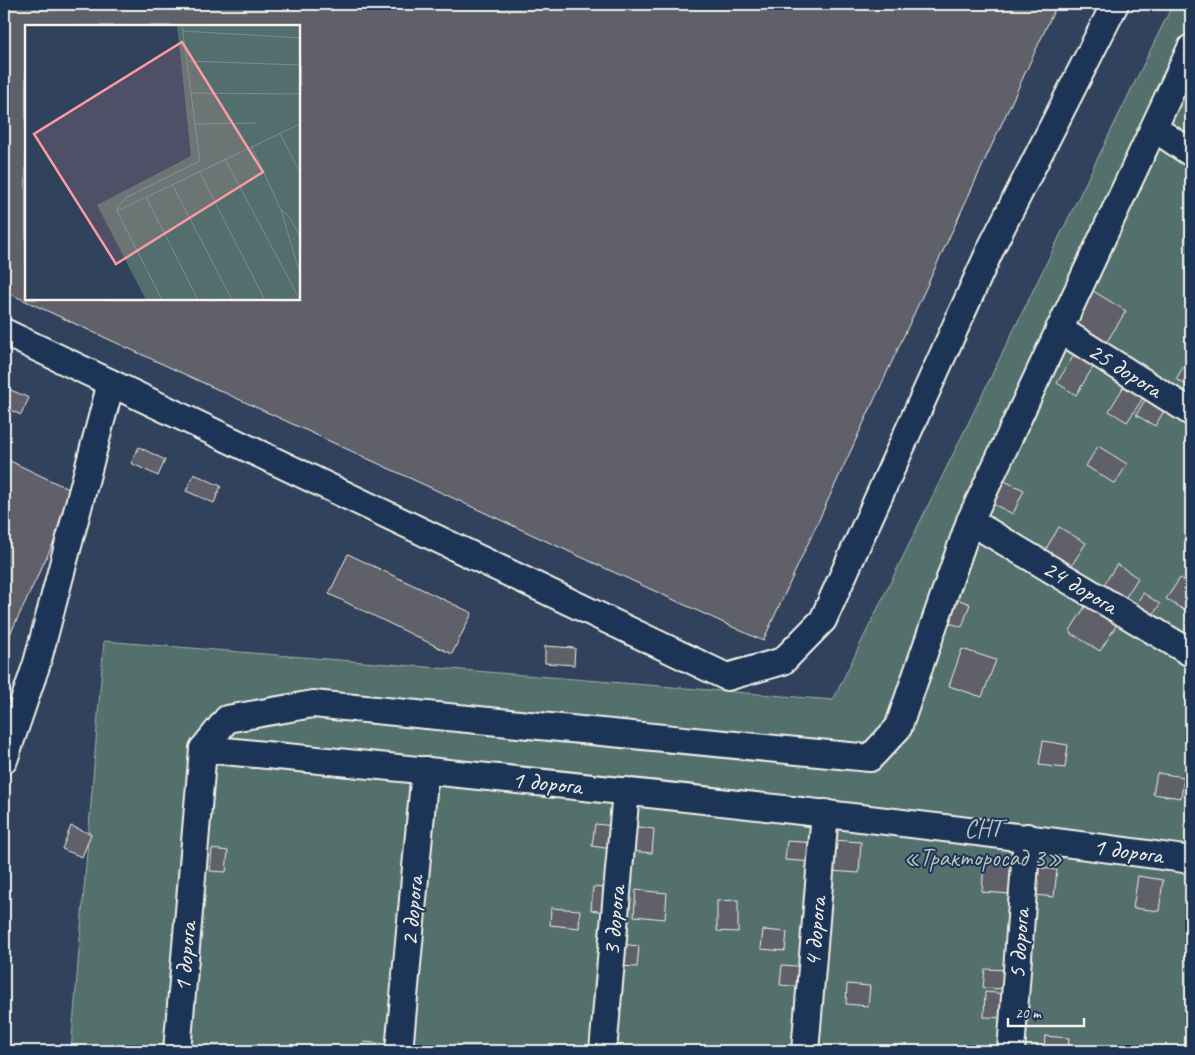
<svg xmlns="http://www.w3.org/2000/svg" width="1195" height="1055" font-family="Caveat,sans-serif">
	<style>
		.green { fill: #526f6d; stroke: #a3b0aa }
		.building { fill: #61616b; stroke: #f4f1e8; fill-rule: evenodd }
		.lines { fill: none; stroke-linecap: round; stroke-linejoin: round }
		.minor-casing { stroke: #f4f1e8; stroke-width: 30 }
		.minor { stroke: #1d3557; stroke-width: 26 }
		.labels { text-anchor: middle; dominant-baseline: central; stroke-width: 4; stroke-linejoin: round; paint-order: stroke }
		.street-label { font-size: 25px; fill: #f4f1e8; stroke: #1d3557 }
		.park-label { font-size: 25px; fill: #bbc4bd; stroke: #1d3557 }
		.inset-road { fill: none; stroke: #7f8895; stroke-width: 1 }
		.view { fill: #ff9aa2; fill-opacity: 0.15; stroke: #ff9aa2; stroke-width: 2.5 }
		.inset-edge { fill: none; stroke: #f4f1e8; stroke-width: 2.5 }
	</style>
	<rect width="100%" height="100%" fill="#31425d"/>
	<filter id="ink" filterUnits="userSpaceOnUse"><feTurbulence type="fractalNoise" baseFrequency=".02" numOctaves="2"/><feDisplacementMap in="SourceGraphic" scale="10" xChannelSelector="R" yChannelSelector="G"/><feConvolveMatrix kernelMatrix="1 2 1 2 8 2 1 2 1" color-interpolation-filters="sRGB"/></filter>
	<g filter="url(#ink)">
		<polygon class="green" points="1173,4 1191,4 1191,1051 71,1051 104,641 833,700"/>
		<g class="building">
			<path d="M4,4h1053l-294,637 -759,-350zM26,26h273v273h-273z"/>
			<polygon points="1093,291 1126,311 1106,343 1073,323"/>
			<polygon points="1074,355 1093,367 1076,395 1057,383"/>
			<polygon points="1185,364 1191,368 1191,388 1176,379"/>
			<polygon points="1124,386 1143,398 1127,422 1109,411"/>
			<polygon points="4,387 29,398 21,415 4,407"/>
			<polygon points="1145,400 1164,411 1155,426 1136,415"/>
			<polygon points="1098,446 1127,464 1115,484 1086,466"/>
			<polygon points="139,447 165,460 158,476 131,463"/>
			<polygon points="8,460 77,493 4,647 4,468"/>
			<polygon points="194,474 221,486 214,503 186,491"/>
			<polygon points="1002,480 1024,490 1013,514 991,503"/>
			<polygon points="1059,527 1086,543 1070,568 1044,552"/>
			<polygon points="348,554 472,613 452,654 329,594"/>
			<polygon points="1117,564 1138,578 1124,600 1103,586"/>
			<polygon points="1180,578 1191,585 1191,599 1184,610 1166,599"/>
			<polygon points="1143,593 1160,604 1149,621 1132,611"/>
			<polygon points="954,598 970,604 962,627 946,622"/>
			<polygon points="1088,602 1119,621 1100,651 1069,632"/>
			<polygon points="545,646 575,648 574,665 545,663"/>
			<polygon points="962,649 996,660 982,697 949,686"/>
			<polygon points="1043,741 1068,745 1065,768 1039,765"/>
			<polygon points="1157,773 1184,777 1181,798 1153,794"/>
			<polygon points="595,824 614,826 611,849 592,846"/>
			<polygon points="71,826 91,834 82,857 62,849"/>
			<polygon points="631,826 654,829 652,853 629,851"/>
			<polygon points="833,840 861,842 859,873 831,871"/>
			<polygon points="787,841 816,843 814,862 785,860"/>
			<polygon points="212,849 228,851 226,872 210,871"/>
			<polygon points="984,862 1013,864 1011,894 982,892"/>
			<polygon points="1029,866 1057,870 1054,897 1026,894"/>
			<polygon points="1138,876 1163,880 1159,911 1133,908"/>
			<polygon points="593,887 606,888 604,912 591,910"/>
			<polygon points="636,890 667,893 665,919 634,916"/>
			<polygon points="738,900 738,932 717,931 717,901"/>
			<polygon points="551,908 580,910 579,928 550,925"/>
			<polygon points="763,930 787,932 785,951 761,949"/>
			<polygon points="620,944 639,946 637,967 618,966"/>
			<polygon points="782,965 808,967 806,987 780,985"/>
			<polygon points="985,969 1008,970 1007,989 983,988"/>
			<polygon points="847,984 870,986 868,1006 846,1004"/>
			<polygon points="985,992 1006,994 1005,1018 984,1017"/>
			<polygon points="1045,1036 1069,1038 1068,1051 1044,1051"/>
			<polygon points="364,1042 387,1044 386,1051 363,1051"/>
		</g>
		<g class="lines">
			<g class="minor-casing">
				<g id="minor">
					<polyline points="1154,128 1191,153"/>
					<polyline points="1059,329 1191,412"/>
					<polyline points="4,332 727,677 783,661 823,620 992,246 1115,4"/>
					<polyline points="970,521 1191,653"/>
					<polyline points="203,749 227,719 313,704 870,758 898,728 970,521 1191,48"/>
					<polyline points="4,760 37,663 111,383"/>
					<path d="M177,1051l26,-302c330,31 660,66 988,111"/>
					<polyline points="399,1051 425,770"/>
					<polyline points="603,1051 626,791"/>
					<polyline points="805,1051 825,813"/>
					<polyline points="1011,1051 1027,837"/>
				</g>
			</g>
			<use href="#minor" class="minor"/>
		</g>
	</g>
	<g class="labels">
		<g class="street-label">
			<text transform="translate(1125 370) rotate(32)">25 дорога</text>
			<text transform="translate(1080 587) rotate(31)">24 дорога</text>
			<text transform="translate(547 783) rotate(6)">1 дорога</text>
			<text transform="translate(1128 851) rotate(8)">1 дорога</text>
			<text transform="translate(412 911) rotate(-85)">2 дорога</text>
			<text transform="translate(614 921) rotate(-85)">3 дорога</text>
			<text transform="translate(815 932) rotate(-85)">4 дорога</text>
			<text transform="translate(1019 944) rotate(-86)">5 дорога</text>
			<text transform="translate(185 957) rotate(-85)">1 дорога</text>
		</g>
		<g class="park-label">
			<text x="983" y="829">СНТ<tspan x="983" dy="29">«Тракторосад 3»</tspan></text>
		</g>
	</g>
	<g transform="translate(25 25)">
		<rect width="275" height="275" fill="#31425d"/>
		<path d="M152,0h123v275h-154l-49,-95 94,-49z" fill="#526f6d"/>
		<path class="inset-road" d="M158,6l117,7M162,36l113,4M165,68l110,1M169,99l62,-1M255,109l20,38M227,122l29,63 7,5 12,21M200,134l75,141M174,146l66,129M147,159l60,116M121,172l52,103M256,185l19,64M92,186l1,-5 9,-9 73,-36 -18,-136M137,275l-45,-89 183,-87"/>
		<path class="view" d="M157,17l81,130 -147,92 -82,-130z"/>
		<rect width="275" height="275" class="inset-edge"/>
	</g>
	<rect width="1195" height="1055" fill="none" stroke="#1d3557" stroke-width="20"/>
	<rect x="10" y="10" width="1175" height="1035" fill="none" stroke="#f4f1e8" stroke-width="2" filter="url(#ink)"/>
	<path d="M1008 1018v8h76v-8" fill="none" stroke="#f4f1e8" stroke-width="2.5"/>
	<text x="1015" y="1018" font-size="15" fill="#f4f1e8" stroke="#1d3557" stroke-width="4" paint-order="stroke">20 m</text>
</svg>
